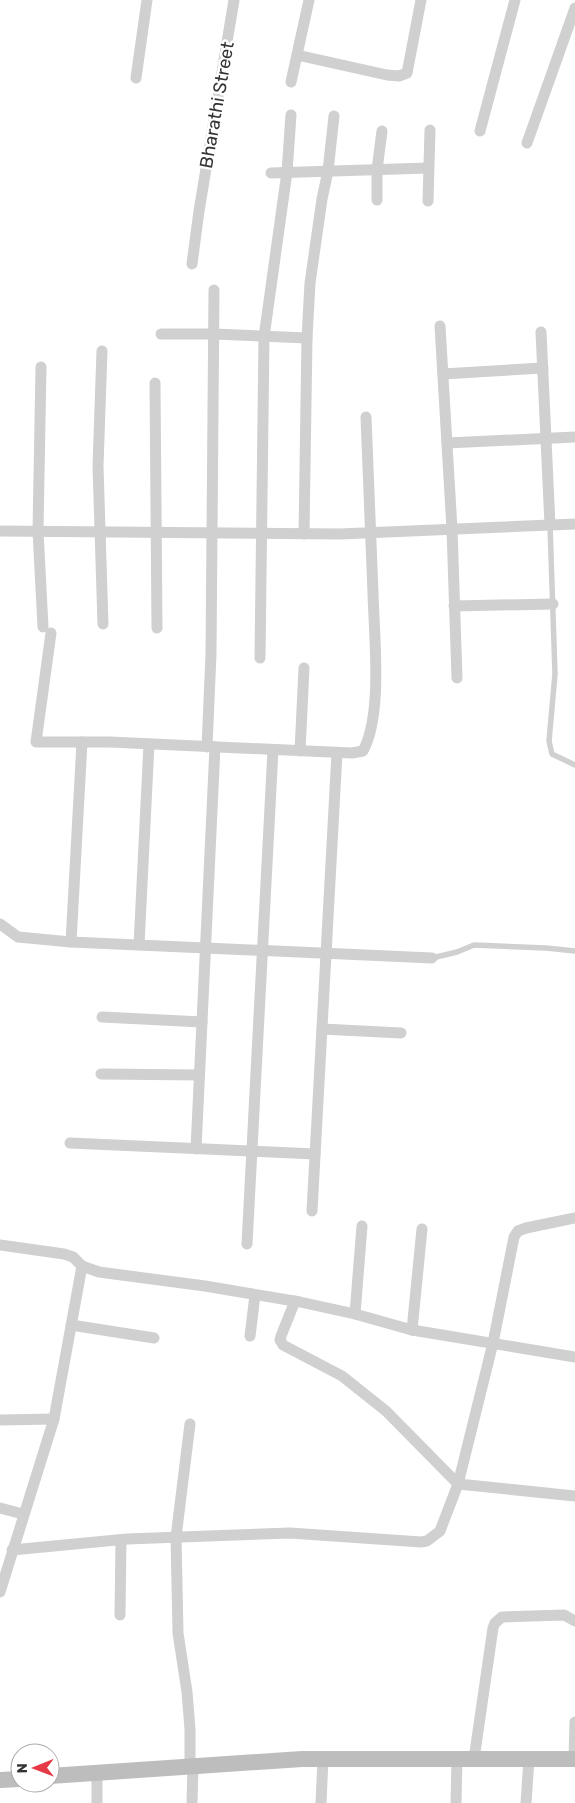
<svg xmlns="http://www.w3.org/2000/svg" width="575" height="1803" font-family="Rubik,sans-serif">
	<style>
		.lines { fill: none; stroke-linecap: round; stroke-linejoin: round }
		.lane { stroke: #d0d0d0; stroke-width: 5.5 }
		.street { stroke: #d0d0d0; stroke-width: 11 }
		.secondary { stroke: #bdbdbd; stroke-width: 16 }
		.labels { text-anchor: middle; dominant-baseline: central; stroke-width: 5; stroke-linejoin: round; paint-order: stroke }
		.street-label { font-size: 18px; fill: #333; stroke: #fff }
	</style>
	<rect width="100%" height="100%" fill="#fff"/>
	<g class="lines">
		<g class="lane">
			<polyline points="550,525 555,674 549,741 552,754 575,765"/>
			<polyline points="432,958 457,952 474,945 546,948 575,951"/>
		</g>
		<g class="street">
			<polyline points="297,55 387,75 399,76 407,73 421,0"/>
			<polyline points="136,78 147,0"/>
			<polyline points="291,82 309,0"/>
			<polyline points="480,131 515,0"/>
			<polyline points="527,143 575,8"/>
			<polyline points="271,173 428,168"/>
			<polyline points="377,200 377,170 382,131"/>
			<polyline points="428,201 430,130"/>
			<polyline points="192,264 199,211 234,0"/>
			<polyline points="440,326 452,529 457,678"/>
			<polyline points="541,332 550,525"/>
			<polyline points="161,334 214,334 307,338"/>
			<polyline points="102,351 98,466 103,624"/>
			<polyline points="41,367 38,531 43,627"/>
			<polyline points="443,374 543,368"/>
			<polyline points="155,383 157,628"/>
			<polyline points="447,443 575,437"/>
			<polyline points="0,531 340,534 575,524"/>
			<polyline points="304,534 307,338 310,283 322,199 328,171 334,116"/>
			<polyline points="454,606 553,604"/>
			<path d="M51,633l-15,109h74l242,11 11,-2c20,-37 11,-115 10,-158 -2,-59 -5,-117 -7,-176"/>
			<polyline points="260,658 264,337 287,172 291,115"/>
			<polyline points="207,747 211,654 214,290"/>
			<polyline points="300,751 304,668"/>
			<polyline points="0,924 18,937 71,942 432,958"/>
			<polyline points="71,942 82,742"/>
			<polyline points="139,945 149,744"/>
			<polyline points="102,1017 202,1022"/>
			<polyline points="322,1029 401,1033"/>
			<polyline points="101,1074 199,1075"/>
			<polyline points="70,1143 315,1154"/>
			<polyline points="196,1149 215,747"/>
			<polyline points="312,1211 337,753"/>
			<polyline points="247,1244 273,750"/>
			<polyline points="0,1245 64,1254 73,1257 82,1266"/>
			<polyline points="295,1301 281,1336 280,1340 283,1345 342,1376 386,1411 458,1484 575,1496"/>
			<polyline points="355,1314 362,1226"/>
			<polyline points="71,1325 154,1338"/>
			<polyline points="412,1330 422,1229"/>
			<polyline points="250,1336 255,1295"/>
			<polyline points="0,1420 54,1419"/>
			<polyline points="0,1508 23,1514"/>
			<polyline points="12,1550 127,1539 290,1533 421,1542 427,1541 440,1531 458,1484 493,1343 514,1237 518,1231 526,1228 575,1218"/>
			<polyline points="0,1592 54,1419 82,1266 99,1272 205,1286 300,1302 355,1314 412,1330 575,1357"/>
			<polyline points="120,1615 121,1540"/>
			<polyline points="474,1759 493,1628 495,1623 502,1617 564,1615 575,1621"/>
			<polyline points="574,1759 575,1722"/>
			<polyline points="190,1766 190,1729 187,1692 178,1633 176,1537 190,1424"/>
			<polyline points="97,1773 97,1803"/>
			<polyline points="192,1803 193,1766"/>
			<polyline points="321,1803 323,1759"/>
			<polyline points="456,1803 457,1759"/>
			<polyline points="526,1803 529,1759"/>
		</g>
		<g class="secondary">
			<polyline points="50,1776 302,1759 575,1759"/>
			<polyline points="0,1780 20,1779"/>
		</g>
	</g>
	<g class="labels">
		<g class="street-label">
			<text transform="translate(217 105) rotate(-80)">Bharathi Street</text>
		</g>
	</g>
	<g transform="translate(35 1768) rotate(269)"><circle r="24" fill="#ffffff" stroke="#adadad"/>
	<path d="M0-4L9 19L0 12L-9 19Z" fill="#e63946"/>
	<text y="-8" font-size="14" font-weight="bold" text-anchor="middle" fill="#333333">N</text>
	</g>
</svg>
